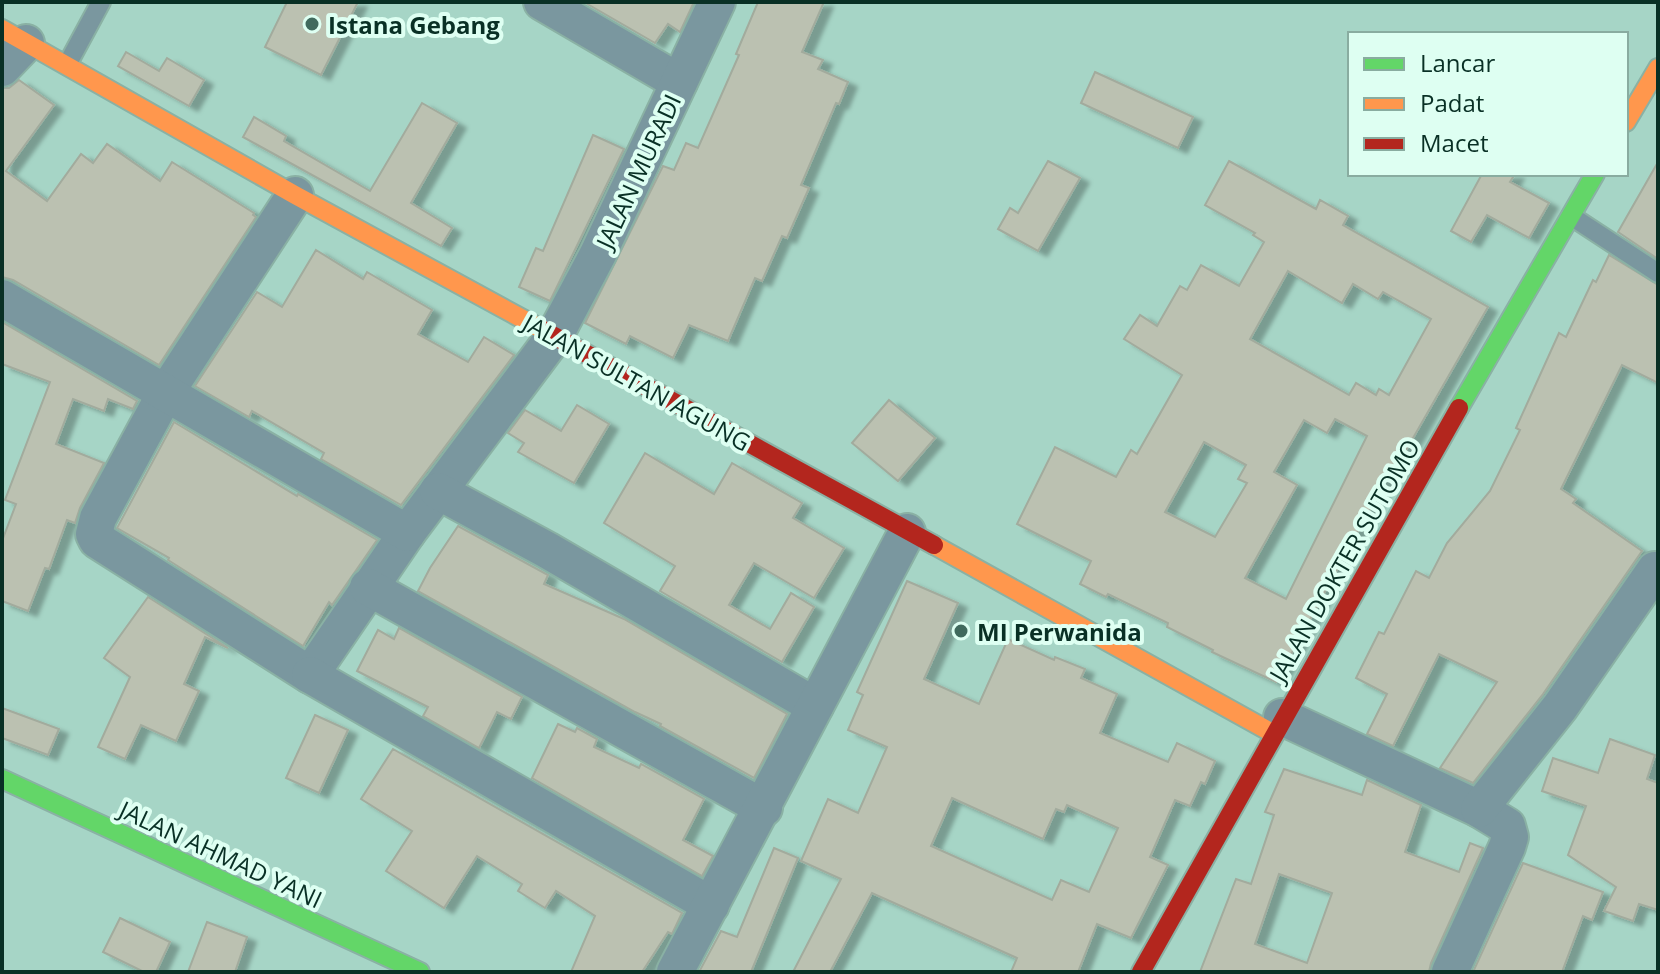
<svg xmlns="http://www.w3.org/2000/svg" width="1660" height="974" font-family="'Open Sans',sans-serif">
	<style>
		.building { fill: #bbc1b1; stroke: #a2ab9d; stroke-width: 2; fill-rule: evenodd; filter: url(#shadow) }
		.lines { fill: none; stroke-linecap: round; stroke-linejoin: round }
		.lane-casing { stroke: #8ab1a4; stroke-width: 22 }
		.street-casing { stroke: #8ab1a4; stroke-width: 40 }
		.fast-casing { stroke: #8ab1a4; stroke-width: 22 }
		.slow-casing { stroke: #8ab1a4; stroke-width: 22 }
		.jam-casing { stroke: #8ab1a4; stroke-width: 22 }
		.lane { stroke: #7a979f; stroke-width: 18 }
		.street { stroke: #7a979f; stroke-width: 36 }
		.fast { stroke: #63d668; stroke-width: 18 }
		.slow { stroke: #ff974d; stroke-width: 18 }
		.jam { stroke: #b3261e; stroke-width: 18 }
		.poi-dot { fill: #406a5d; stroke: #defff2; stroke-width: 3 }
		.labels { text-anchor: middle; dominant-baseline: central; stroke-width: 8; stroke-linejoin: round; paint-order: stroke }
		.poi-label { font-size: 24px; font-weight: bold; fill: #093025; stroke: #defff2; text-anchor: start }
		.street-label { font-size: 24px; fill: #093025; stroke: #defff2 }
	</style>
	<defs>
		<filter id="shadow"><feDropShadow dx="9" dy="5" stdDeviation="2" flood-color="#0004"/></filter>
	</defs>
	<rect width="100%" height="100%" fill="#a6d5c6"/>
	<g class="building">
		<polygon points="287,2 358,2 321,75 265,47"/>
		<polygon points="584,2 694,2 680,32 668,24 655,43"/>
		<polygon points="758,2 824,2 802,52 823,60 818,69 848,82 839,104 836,103 801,185 809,188 787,238 782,236 762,281 755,278 728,341 689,325 673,358 630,336 626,344 585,323 663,166 674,170 686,143 698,148 739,55 736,54"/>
		<polygon points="126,52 159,71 167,58 204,80 189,106 118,66"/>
		<polygon points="1095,72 1193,117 1178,148 1081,103"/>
		<polygon points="19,80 54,105 6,171 47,201 81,154 93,163 107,144 160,181 172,162 254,213 253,215 256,217 159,365 13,280 2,277 2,88 9,88"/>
		<polygon points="422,103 457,123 411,203 452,228 441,246 243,137 254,117 286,136 284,141 370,191"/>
		<polygon points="593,135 624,149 550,301 519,287 536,248 543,251"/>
		<polygon points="1048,161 1080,178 1038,251 998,229 1010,208 1018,213"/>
		<path d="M1229,161l87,48 4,-9 28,16 -5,9 145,82 -95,166 -2,-1 -26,46 -89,164 -64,-30 1,-2 -46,-23 1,-4 -60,-29 -2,3 -26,-13 11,-23 -74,-37 38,-77 61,30 15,-27 6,4 45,-79 -58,-36 16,-24 17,11 23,-40 7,4 14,-25 38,21 25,-44 -11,-7 2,-2 -50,-28zM1288,271l54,32 11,-19 25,15 5,-7 48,27 -42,76 -10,-6 -3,6 -20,-12 -7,12 -99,-56zM1335,419l32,17 -81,163 -41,-21 52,-93 -23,-13 30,-52 23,13zM1204,442l42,23 -8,14 9,4 -32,54 -50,-25z"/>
		<polygon points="1658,162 1658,259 1618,232"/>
		<polygon points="1482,174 1515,174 1510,182 1549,203 1529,238 1487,215 1471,242 1451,231"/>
		<polygon points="316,250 363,279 367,272 432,310 418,334 468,362 484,337 514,355 401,505 321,459 324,453 252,411 249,417 195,386 257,292 282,307"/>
		<polygon points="1609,255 1658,285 1658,383 1622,365 1561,489 1576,499 1573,503 1642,551 1543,694 1473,783 1440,768 1497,682 1439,654 1393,746 1367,734 1387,694 1356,678 1379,632 1384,634 1416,571 1429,578 1447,543 1490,491 1520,430 1516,428 1559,333 1566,337 1593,280 1596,282"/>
		<polygon points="2,322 137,401 133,409 108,399 104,411 73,399 56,444 104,463 80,508 75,523 67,520 49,569 45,568 28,611 2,601 2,541 16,504 5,500 50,382 2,364"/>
		<polygon points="889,400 935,438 898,481 852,443"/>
		<polygon points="577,405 609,424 574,483 518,452 524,443 508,433 525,410 561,431"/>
		<polygon points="174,422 297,496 298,494 377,540 332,605 329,602 303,646 168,560 169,558 117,528"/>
		<polygon points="645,453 714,494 732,463 802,503 793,518 844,548 814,598 754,563 729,605 770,629 791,593 814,607 782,662 660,591 675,566 604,523"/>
		<polygon points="458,526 548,575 544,584 624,619 787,714 754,778 660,726 661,724 635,712 418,591 430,568"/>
		<path d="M907,581l51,22 -34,76 55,25 29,-65 46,21 1,-3 30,12 -4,9 36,16 -17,39 68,29 9,-19 38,18 -10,23 -4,-2 -11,24 -15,-6 -25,57 18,8 -37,73 -34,-14 -19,48h-67l6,-14 -145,-65 -42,79h-37l48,-93 -40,-18 27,-62 30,14 29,-66 -39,-17 15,-35 -6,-3zM952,798l91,41 13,-30 8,3 3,-7 51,23 -29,64 -28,-12 -9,20 -121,-54z"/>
		<polygon points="148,597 228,648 205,637 184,684 199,691 176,741 141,725 125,759 98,747 130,677 104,658"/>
		<polygon points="399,628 522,697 511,719 497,712 479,748 423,716 428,707 357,671 378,630 394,639"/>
		<polygon points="2,708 59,729 48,755 2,738"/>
		<polygon points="315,715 348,730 319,793 286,778"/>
		<polygon points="558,724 575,732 577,728 597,739 594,747 639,768 641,764 704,799 683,840 713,856 702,876 532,778"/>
		<polygon points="1610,739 1655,755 1647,779 1658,783 1658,910 1639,904 1633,921 1604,911 1616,887 1568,855 1586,806 1542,791 1553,758 1598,773"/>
		<polygon points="393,749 682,913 672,934 668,932 642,972 571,972 595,916 556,891 545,908 518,891 522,884 477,856 444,908 386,871 412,831 361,799"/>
		<path d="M1284,769l78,26 5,-15 54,25 -16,47 54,20 11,-29 13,5 -52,115 -2,9h-229l36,-93 15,5 23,-69 -9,-3zM1279,874l53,19 -25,70 -52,-19z"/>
		<polygon points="774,848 798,858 751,972 699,972 721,931 737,937"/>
		<polygon points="1523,863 1603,892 1592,920 1583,916 1562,972 1473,972"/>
		<polygon points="120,918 170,942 156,972 144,972 103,952"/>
		<polygon points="207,922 247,937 235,972 188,972"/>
	</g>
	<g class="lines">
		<g class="lane-casing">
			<g id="lane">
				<polyline points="67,65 101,2"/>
				<polyline points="1571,216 1658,273"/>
			</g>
		</g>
		<g class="street-casing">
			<g id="street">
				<polyline points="542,2 679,82"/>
				<polyline points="2,68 26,43"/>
				<polyline points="295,195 165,394 98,518 94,534 97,540 310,675 407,533"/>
				<polyline points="2,298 407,533 554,337 598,254 717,2"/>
				<polyline points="438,491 547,550 815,706"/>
				<polyline points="368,587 764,808"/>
				<polyline points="310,675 711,905"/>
				<polyline points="1282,717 1479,809 1507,826 1510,837 1507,847 1450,972"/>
				<polyline points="1479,809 1560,707 1655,570"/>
				<polyline points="675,972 907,532"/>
			</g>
		</g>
		<g class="fast-casing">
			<g id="fast">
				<polyline points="1459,408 1595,174"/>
				<polyline points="2,779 420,972"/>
			</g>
		</g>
		<g class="slow-casing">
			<g id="slow">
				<polyline points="2,29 295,195 543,330"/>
				<polyline points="1626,122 1658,68"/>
				<polyline points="934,545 1274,734"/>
			</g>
		</g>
		<g class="jam-casing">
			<g id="jam">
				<polyline points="543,330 934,545"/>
				<polyline points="1141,972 1459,408"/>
			</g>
		</g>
		<use href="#lane" class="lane"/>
		<use href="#street" class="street"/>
		<use href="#fast" class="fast"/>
		<use href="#slow" class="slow"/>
		<use href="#jam" class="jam"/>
	</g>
	<g class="poi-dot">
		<circle cx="312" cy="24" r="8"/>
		<circle cx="961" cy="631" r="8"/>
	</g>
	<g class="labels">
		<g class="poi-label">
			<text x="328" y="24">Istana Gebang</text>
			<text x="977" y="631">MI Perwanida</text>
		</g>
		<g class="street-label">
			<text transform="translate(638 171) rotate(-65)">JALAN MURADI</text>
			<text transform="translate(637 382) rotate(29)">JALAN SULTAN AGUNG</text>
			<text transform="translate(1344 560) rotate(-60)">JALAN DOKTER SUTOMO</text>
			<text transform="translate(221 854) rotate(25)">JALAN AHMAD YANI</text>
		</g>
	</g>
	<rect width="1660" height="974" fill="none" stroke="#093025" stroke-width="8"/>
	<rect x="1348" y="32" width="280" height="144" fill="#defff2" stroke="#89aca0" stroke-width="2"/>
	<rect x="1364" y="58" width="40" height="12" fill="#63d668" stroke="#89aca0" stroke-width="2"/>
	<text x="1420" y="72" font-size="24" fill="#093025">Lancar</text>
	<rect x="1364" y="98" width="40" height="12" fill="#ff974d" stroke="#89aca0" stroke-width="2"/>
	<text x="1420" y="112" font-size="24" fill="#093025">Padat</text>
	<rect x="1364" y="138" width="40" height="12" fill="#b3261e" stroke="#89aca0" stroke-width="2"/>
	<text x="1420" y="152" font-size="24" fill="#093025">Macet</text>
</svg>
